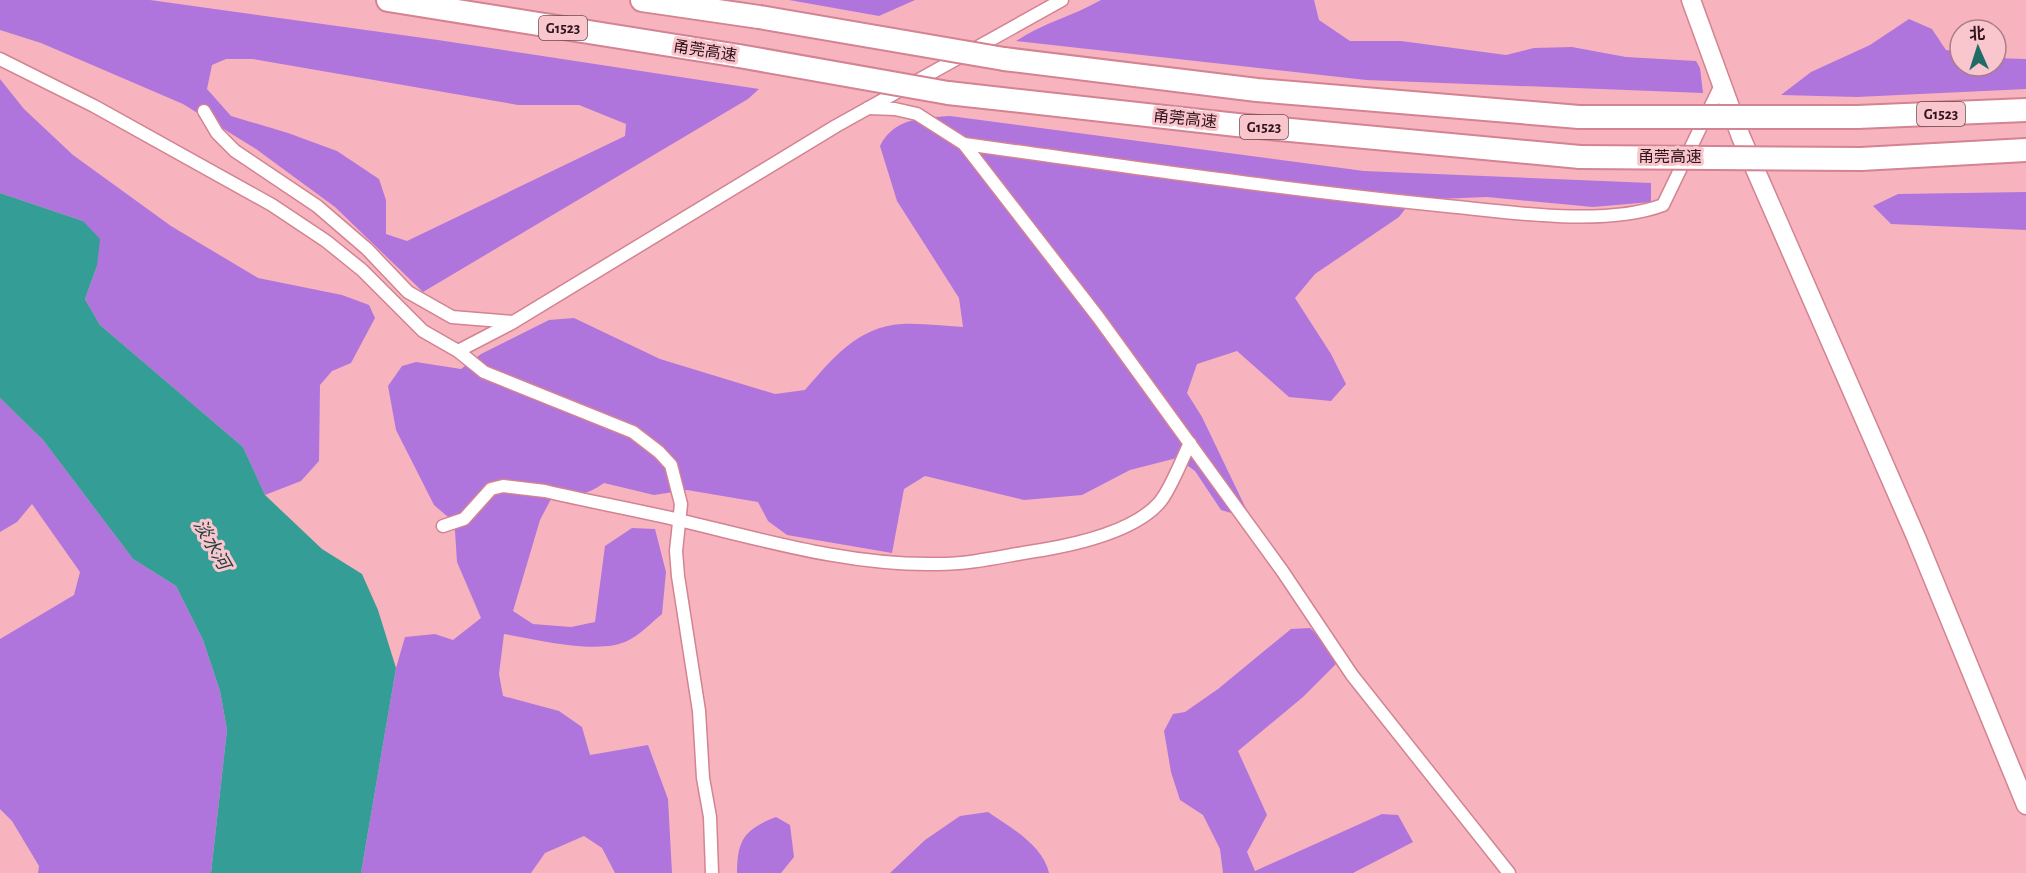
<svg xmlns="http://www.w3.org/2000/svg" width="2026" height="873" font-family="'Alegreya Sans','Noto Sans SC',sans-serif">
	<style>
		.forest { fill: #b075dc; fill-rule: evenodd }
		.water { fill: #349d96 }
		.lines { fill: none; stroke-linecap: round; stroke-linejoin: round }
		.street-casing { stroke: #d38391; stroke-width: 15 }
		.secondary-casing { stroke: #d38391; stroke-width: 21 }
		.highway-casing { stroke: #d38391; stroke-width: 26 }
		.street { stroke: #fff; stroke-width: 12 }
		.secondary { stroke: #fff; stroke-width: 18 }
		.highway { stroke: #fff; stroke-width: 22 }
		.highway-bridge-casing { stroke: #d38391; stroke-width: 26; stroke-linecap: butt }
		.highway-bridge { stroke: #fff; stroke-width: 22 }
		.labels { text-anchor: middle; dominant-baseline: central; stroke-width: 6; stroke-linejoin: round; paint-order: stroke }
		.shield { fill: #fac6ce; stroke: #6d494f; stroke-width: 1.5 }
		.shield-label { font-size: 15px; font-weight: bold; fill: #311319 }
		.street-label { font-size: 16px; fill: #311319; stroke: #fac6ce }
		.water-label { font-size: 18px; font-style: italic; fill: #1f3f3c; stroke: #fac6ce }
	</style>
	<rect width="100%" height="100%" fill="#f7b4be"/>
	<g class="forest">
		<path d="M0,0h150l288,40 321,49 -11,10 -325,193 -88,-85 -79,-58 -73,-45 -142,-61 -41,-13zM226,59h27l265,46h61l47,19 -1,12 -218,105 -21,-7v-34l-7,-21 -42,-28 -49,-18 -57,-17 -24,-27 5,-24z"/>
		<polygon points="789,0 915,0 879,16"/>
		<path d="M1101,0h213l5,20 31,21h51l105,14 28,-7 38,-1 54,10 70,4 4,7 3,25 -337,-13 -350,-39c27,-18 57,-25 85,-41z"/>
		<polygon points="1909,19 1932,29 1946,50 1960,52 1960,66 1996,66 1996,58 2026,59 2026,89 1857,97 1781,95 1811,72 1870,45"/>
		<polygon points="0,79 24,109 73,155 171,226 258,278 342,295 369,305 375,318 351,363 332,371 320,385 319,461 301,481 265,495 243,447 100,325 85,299 97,266 83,221 0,193"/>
		<path d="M950,116l414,55 287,12v19l-58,5 -106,-10 -75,3 -13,17 -84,57 -20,24 36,56 15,30 -15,17 -42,-4 -52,-46 -40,13 -10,29 15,24 49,102 -30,-9 -26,-39 -18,-13 -47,12 -48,25 -58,5 -99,-24 -21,13 -12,64 -105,-18 -19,-14 -10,-19 -71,-12 -33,5 -50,-12c-16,12 -32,14 -53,16l-11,21 -27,91 20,13 38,3 24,-5 10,-76 27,-18 23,1 11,43 -4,42c-10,8 -21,20 -33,26 -28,16 -94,-1 -125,-6l-5,40 4,22 56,15 23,16 8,28 58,-10 20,54 4,74h-57l-13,-25 -18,-12 -39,17 -14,20h-170l35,-205 9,-31 30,-3 18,6 28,-22 -24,-56 -2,-31 -7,-14 -14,-12 -38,-75 -8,-44 14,-20 14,-4 45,7 20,-15 68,-34 25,-2 86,41 115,35 30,-4c26,-30 53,-64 97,-66 20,-1 41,2 61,3l-4,-29 -62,-97 -17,-55c14,-28 41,-28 70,-30z"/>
		<polygon points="2026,192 2026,230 1891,224 1873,206 1898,194"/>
		<polygon points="0,398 43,440 133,559 176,586 203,640 220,691 227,730 211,873 38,873 39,866 12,821 0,809 0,639 74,595 80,572 32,504 17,522 0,532"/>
		<polygon points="1310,628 1327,644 1336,664 1303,697 1238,751 1267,815 1247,852 1255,871 1382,814 1398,815 1413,842 1353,873 1223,873 1220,849 1203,815 1180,800 1171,772 1164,731 1173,714 1185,712 1218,689 1291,629"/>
		<path d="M988,812c22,15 55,33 61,61h-159l35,-33 35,-24z"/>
		<path d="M776,817l14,8 4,32 -13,16h-44c0,-34 8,-44 39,-56z"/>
	</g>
	<polygon class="water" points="0,193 83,221 100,239 97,266 85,299 100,325 243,447 265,495 322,549 362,574 378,610 396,668 361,873 211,873 227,730 220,691 203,640 176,586 133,559 43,440 0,398"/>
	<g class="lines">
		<g class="street-casing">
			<g id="street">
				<polyline points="0,59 94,106 272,205 326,241 362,270 423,331 458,351 484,372 633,432 659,452 671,465 681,504 676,551 678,576 699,711 703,778 710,817 712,873"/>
				<polyline points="868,108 895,109 917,114 964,144 1098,317 1283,572 1352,675 1509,873"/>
				<polyline points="204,111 217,133 235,151 317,206 367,249 408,292 452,317 513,322"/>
				<path d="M964,144c161,22 321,46 483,62 61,6 158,21 216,-1l57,-118"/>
				<polyline points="458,351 510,324 836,126 1062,0"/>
				<path d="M443,526l21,-7 27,-30 12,-3 42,5c46,11 93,19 138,30 84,20 168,45 255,43 36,0 69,-9 104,-14 35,-6 92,-19 117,-47 11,-12 23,-44 31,-60"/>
			</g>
		</g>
		<g class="secondary-casing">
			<polyline id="secondary" points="1691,0 1741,137 1916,537 2026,805"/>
		</g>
		<g class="highway-casing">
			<g id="highway">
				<polyline points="388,0 739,56"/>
				<polyline points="642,0 759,17"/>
				<polyline points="1004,59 1257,90 1579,117"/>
				<polyline points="948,93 1237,125 1580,157"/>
				<polyline points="1857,117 2026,110"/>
				<polyline points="1861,159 2026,150"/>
			</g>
		</g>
		<use href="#street" class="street"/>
		<use href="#secondary" class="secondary"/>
		<use href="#highway" class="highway"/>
		<g class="highway-bridge-casing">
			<g id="highway-bridge">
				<polyline points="759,17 1004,59"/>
				<polyline points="739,56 948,93"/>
				<polyline points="1579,117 1857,117"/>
				<polyline points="1580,157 1861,159"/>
			</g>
		</g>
		<use href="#highway-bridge" class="highway-bridge"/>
	</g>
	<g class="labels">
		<g class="shield">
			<rect x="539" y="16" width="48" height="24" rx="4.5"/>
			<rect x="1917" y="102" width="48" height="24" rx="4.5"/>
			<rect x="1240" y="115" width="48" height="24" rx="4.5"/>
		</g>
		<g class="shield-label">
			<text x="563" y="28">G1523</text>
			<text x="1941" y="114">G1523</text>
			<text x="1264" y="127">G1523</text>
		</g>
		<g class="street-label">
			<text transform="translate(705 51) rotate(9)">甬莞高速</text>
			<text transform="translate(1185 119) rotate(6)">甬莞高速</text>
			<text x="1670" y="157">甬莞高速</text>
		</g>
		<g class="water-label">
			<text transform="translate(211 545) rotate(60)">淡水河</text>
		</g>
	</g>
	<g transform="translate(1978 48) rotate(357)"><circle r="28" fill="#fac6ce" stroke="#aa7e86" stroke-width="1.5"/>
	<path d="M0-4.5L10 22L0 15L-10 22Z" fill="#206b66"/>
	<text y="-9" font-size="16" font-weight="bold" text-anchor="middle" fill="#311319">北</text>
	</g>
</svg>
